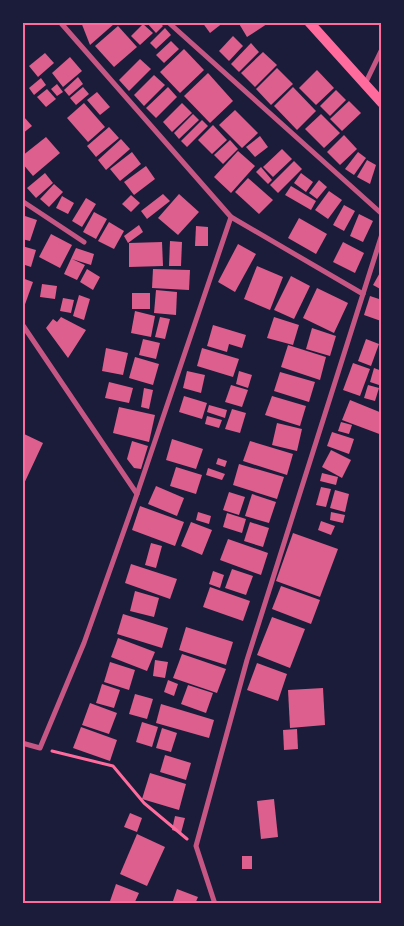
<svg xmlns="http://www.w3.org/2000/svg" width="404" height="926" font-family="Commissioner,sans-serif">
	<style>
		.building { fill: #dd5f8e }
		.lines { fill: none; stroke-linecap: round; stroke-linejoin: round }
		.path { stroke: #ff6b9d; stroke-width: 3 }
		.minor { stroke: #c65784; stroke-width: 5 }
		.secondary { stroke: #ff6b9d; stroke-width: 10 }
		.neatline { fill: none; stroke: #ff6b9d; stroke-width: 2 }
	</style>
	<rect width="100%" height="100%" fill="#1b1b3a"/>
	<g class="building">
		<polygon points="81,22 114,22 114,24 90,45"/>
		<polygon points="146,22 159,22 163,26 156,33"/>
		<polygon points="202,22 224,22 210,33"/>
		<polygon points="238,22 270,22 247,37"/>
		<polygon points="143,24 153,33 140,45 131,36"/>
		<polygon points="118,26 137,47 114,67 95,46"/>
		<polygon points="165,28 171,35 156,49 150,43"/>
		<polygon points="233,36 243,46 229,61 219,51"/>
		<polygon points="171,41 179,49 164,63 156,55"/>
		<polygon points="251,43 259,52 239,72 231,64"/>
		<polygon points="184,49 204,70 180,93 160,72"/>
		<polygon points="263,52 277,65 255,87 241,73"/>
		<polygon points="45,53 54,63 38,77 29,66"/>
		<polygon points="70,57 82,71 63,87 52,73"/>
		<polygon points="140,59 151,69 129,91 119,80"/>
		<polygon points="277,68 293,84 271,105 256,89"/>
		<polygon points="317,70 334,88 316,105 299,88"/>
		<polygon points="208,73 233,101 210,123 184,96"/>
		<polygon points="154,75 165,85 144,106 134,95"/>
		<polygon points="78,77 83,84 69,96 64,90"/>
		<polygon points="41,78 46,85 34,95 29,88"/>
		<polygon points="57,84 63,92 57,96 51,89"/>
		<polygon points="83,87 89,94 76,105 70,98"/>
		<polygon points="168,87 177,97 156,118 146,108"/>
		<polygon points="293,87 316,111 297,130 274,106"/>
		<polygon points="47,89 56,99 46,107 37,97"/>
		<polygon points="336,90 346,100 330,116 320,106"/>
		<polygon points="97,92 110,107 100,115 87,100"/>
		<polygon points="349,101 361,113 342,131 330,119"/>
		<polygon points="84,103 105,127 88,142 67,118"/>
		<polygon points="182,103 192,113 172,132 163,122"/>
		<polygon points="235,110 258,133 242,148 219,125"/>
		<polygon points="193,114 199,120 179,139 174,133"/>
		<polygon points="321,114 340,133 324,148 305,129"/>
		<polygon points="24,117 32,126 22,134 22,119"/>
		<polygon points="202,120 208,126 187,147 181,141"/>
		<polygon points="213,125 227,140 212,154 198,140"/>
		<polygon points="109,127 119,138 96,157 87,146"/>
		<polygon points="344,135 357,149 340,165 327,152"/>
		<polygon points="260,136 268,147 255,157 246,147"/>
		<polygon points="46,137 60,153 33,176 22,163 22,156"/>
		<polygon points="121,139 130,149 106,170 98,160"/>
		<polygon points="230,140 238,149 223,164 214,155"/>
		<polygon points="282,149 292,159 273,177 263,167"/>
		<polygon points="238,151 255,166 231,193 214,177"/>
		<polygon points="132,152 141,164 120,181 110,169"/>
		<polygon points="358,152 366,158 354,175 345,169"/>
		<polygon points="367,160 376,165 370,184 357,177"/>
		<polygon points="294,161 302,169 278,193 270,185"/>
		<polygon points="146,166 155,179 134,195 124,182"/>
		<polygon points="261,167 272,180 268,184 256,172"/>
		<polygon points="45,173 53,183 36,198 27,188"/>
		<polygon points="301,173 313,182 306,192 294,183"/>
		<polygon points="248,178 273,200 259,214 235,192"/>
		<polygon points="319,180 327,187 317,199 309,193"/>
		<polygon points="54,184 63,192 49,207 40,199"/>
		<polygon points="291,186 316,201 311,210 285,195"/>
		<polygon points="329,191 342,200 328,219 315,210"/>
		<polygon points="163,194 170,201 147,219 141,211"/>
		<polygon points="179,194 199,212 178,235 158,218"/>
		<polygon points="131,195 140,203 131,212 122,204"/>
		<polygon points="62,196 74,203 68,214 56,208"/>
		<polygon points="86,198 96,204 82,227 72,221"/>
		<polygon points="344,205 355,211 344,231 333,225"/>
		<polygon points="94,212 107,219 96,239 83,232"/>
		<polygon points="359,214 373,221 363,242 350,236"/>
		<polygon points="22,215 37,220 30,241 22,239"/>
		<polygon points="299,218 327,234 316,254 288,238"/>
		<polygon points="109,222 124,231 114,249 98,241"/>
		<polygon points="139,225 143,232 128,243 124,236"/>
		<polygon points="196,226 208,227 208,246 195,246"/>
		<polygon points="51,234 72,245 60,268 39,257"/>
		<polygon points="170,241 182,242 181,266 169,266"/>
		<polygon points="162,242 163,266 129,267 129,243"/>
		<polygon points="343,242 364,253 355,273 333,262"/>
		<polygon points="238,244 256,254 235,292 218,282"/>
		<polygon points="22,246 36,250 31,267 22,264"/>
		<polygon points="76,248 94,254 91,265 72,259 85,265 77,280 64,274"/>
		<polygon points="257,266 283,277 270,310 244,299"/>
		<polygon points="87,269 100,277 93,290 80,282"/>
		<polygon points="153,269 190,270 189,290 152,288"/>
		<polygon points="382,269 382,290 373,285"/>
		<polygon points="291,276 310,286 294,319 274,310"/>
		<polygon points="22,278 33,282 23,310 22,310"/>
		<polygon points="42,284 57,286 55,299 40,297"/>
		<polygon points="317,288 348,303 334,333 303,318"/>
		<polygon points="156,290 177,292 176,315 154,313"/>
		<rect x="132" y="293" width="18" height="16"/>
		<polygon points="79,295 90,299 84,320 73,316"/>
		<polygon points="370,296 382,300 381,321 364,315"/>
		<polygon points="63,298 74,300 71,313 60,311"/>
		<polygon points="135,311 155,316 151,337 131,333"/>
		<polygon points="61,317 86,330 68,358 46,328 53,319 57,322"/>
		<polygon points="160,317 170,319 165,339 155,337"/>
		<polygon points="274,317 299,325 293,345 267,338"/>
		<polygon points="213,325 246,335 242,348 229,344 227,352 207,346"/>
		<polygon points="312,328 336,336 330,356 306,349"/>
		<polygon points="143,339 160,343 156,359 139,355"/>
		<polygon points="366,339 379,344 371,366 358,361"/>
		<polygon points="288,345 326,357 320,380 281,367"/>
		<polygon points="106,348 128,353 123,375 102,371"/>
		<polygon points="202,348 239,359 233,377 197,366"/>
		<polygon points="135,357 159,364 153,385 129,378"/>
		<polygon points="353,363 370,369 360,396 343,390"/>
		<polygon points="374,368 382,371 382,386 370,382"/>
		<polygon points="187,371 205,375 201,393 183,388"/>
		<polygon points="239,371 252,375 248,388 236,384"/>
		<polygon points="280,372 315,382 309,402 274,391"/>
		<polygon points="109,382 133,388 129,403 105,398"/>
		<polygon points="231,385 248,390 242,407 225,402"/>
		<polygon points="368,385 379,388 375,401 364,398"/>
		<polygon points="144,388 153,390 149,409 141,407"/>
		<polygon points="184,396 207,403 202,419 179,412"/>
		<polygon points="272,396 306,406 300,426 265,415"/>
		<polygon points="350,400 382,413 382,435 342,420"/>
		<polygon points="209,405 227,410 225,418 207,412"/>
		<polygon points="119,407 155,415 149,442 113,433"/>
		<polygon points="232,409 246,413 240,433 225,429"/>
		<polygon points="207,416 222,420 219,428 205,424"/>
		<polygon points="341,422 352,425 349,434 338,431"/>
		<polygon points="277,423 302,429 297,451 272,445"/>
		<polygon points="332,432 354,439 349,454 327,446"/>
		<polygon points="22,433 43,443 22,488"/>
		<polygon points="172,439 203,449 196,469 166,460"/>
		<polygon points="132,441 148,446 141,469 134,468 127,459"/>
		<polygon points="250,441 293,454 287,475 243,461"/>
		<polygon points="331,450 351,460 342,478 322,467"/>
		<polygon points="218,458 227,461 225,467 216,464"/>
		<polygon points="239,464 284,477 277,499 233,485"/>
		<polygon points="176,467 202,475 196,494 170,486"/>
		<polygon points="208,468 225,474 222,480 206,475"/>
		<polygon points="322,473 338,477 336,485 320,481"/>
		<polygon points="156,486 184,498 177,516 148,504"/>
		<polygon points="321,487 331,489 326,507 316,505"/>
		<polygon points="335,490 349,494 345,512 330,508"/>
		<polygon points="229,492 245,497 239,515 223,510"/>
		<polygon points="252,494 276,502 269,523 245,516"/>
		<polygon points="140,506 184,522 175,546 132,530"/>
		<polygon points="198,512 211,516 209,524 196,520"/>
		<polygon points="331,512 345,515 343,523 330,520"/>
		<polygon points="227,513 246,519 242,533 223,527"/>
		<polygon points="321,521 335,526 331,535 318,530"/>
		<polygon points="191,522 212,530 202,555 181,546"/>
		<polygon points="250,522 269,528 263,547 244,541"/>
		<polygon points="293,533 338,549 320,597 276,581"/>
		<polygon points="228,539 268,553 261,575 220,560"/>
		<polygon points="151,543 162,546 156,568 145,565"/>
		<polygon points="131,564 177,579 170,599 125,583"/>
		<polygon points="232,569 253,576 246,595 225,588"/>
		<polygon points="213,571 224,575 220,588 209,584"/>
		<polygon points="281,586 320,600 311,624 272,609"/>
		<polygon points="210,587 250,601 243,621 203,607"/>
		<polygon points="135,591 159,598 154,617 130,611"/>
		<polygon points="123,614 168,628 162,648 117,634"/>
		<polygon points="272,617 305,629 290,668 257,655"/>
		<polygon points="186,627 233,642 226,665 179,650"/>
		<polygon points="118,638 155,652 147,671 111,657"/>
		<polygon points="182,654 226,669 217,693 173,678"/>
		<polygon points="155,660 168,662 165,678 153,676"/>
		<polygon points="110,662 135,670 129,690 104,682"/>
		<polygon points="257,663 287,674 278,701 247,690"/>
		<polygon points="168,680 178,684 174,696 164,692"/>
		<polygon points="102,684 120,690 114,708 96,703"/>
		<polygon points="188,685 213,693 206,713 181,704"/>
		<polygon points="323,688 325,725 290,728 288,690"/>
		<polygon points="135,694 153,699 147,719 129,714"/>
		<polygon points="90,703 117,713 109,734 82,725"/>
		<polygon points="161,704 214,720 209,738 156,723"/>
		<polygon points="142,722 158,727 152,747 136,742"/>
		<polygon points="81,727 117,740 110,761 73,748"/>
		<polygon points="162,728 177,733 171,752 156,748"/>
		<polygon points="297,729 298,749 284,750 283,730"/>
		<polygon points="165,755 191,763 186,780 160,772"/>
		<polygon points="150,773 186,784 179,810 142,799"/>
		<polygon points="274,799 278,837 261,839 257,801"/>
		<polygon points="130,813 142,818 137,832 124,827"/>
		<polygon points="175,816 185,818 181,833 172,830"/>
		<polygon points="137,834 165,847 147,886 120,874"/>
		<rect x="242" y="856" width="10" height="13"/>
		<polygon points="116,884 139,893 134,904 109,904"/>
		<polygon points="177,889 198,897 195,904 172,904"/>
	</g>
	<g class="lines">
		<polyline class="path" points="52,751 113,766 144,803 187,839"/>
		<g class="minor">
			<polyline points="60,22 231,217 137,494"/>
			<polyline points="168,22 382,214"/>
			<polyline points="365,84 382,49"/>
			<polyline points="22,201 84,242"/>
			<polyline points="231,217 363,294"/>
			<polyline points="22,324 137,494 84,643 40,748 22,743"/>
			<polyline points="215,904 196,846 247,660 382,234"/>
		</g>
		<polyline class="secondary" points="309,22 382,103"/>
	</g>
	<rect width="404" height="926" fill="none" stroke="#1b1b3a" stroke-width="48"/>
	<rect x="24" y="24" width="356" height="878" class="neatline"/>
</svg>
